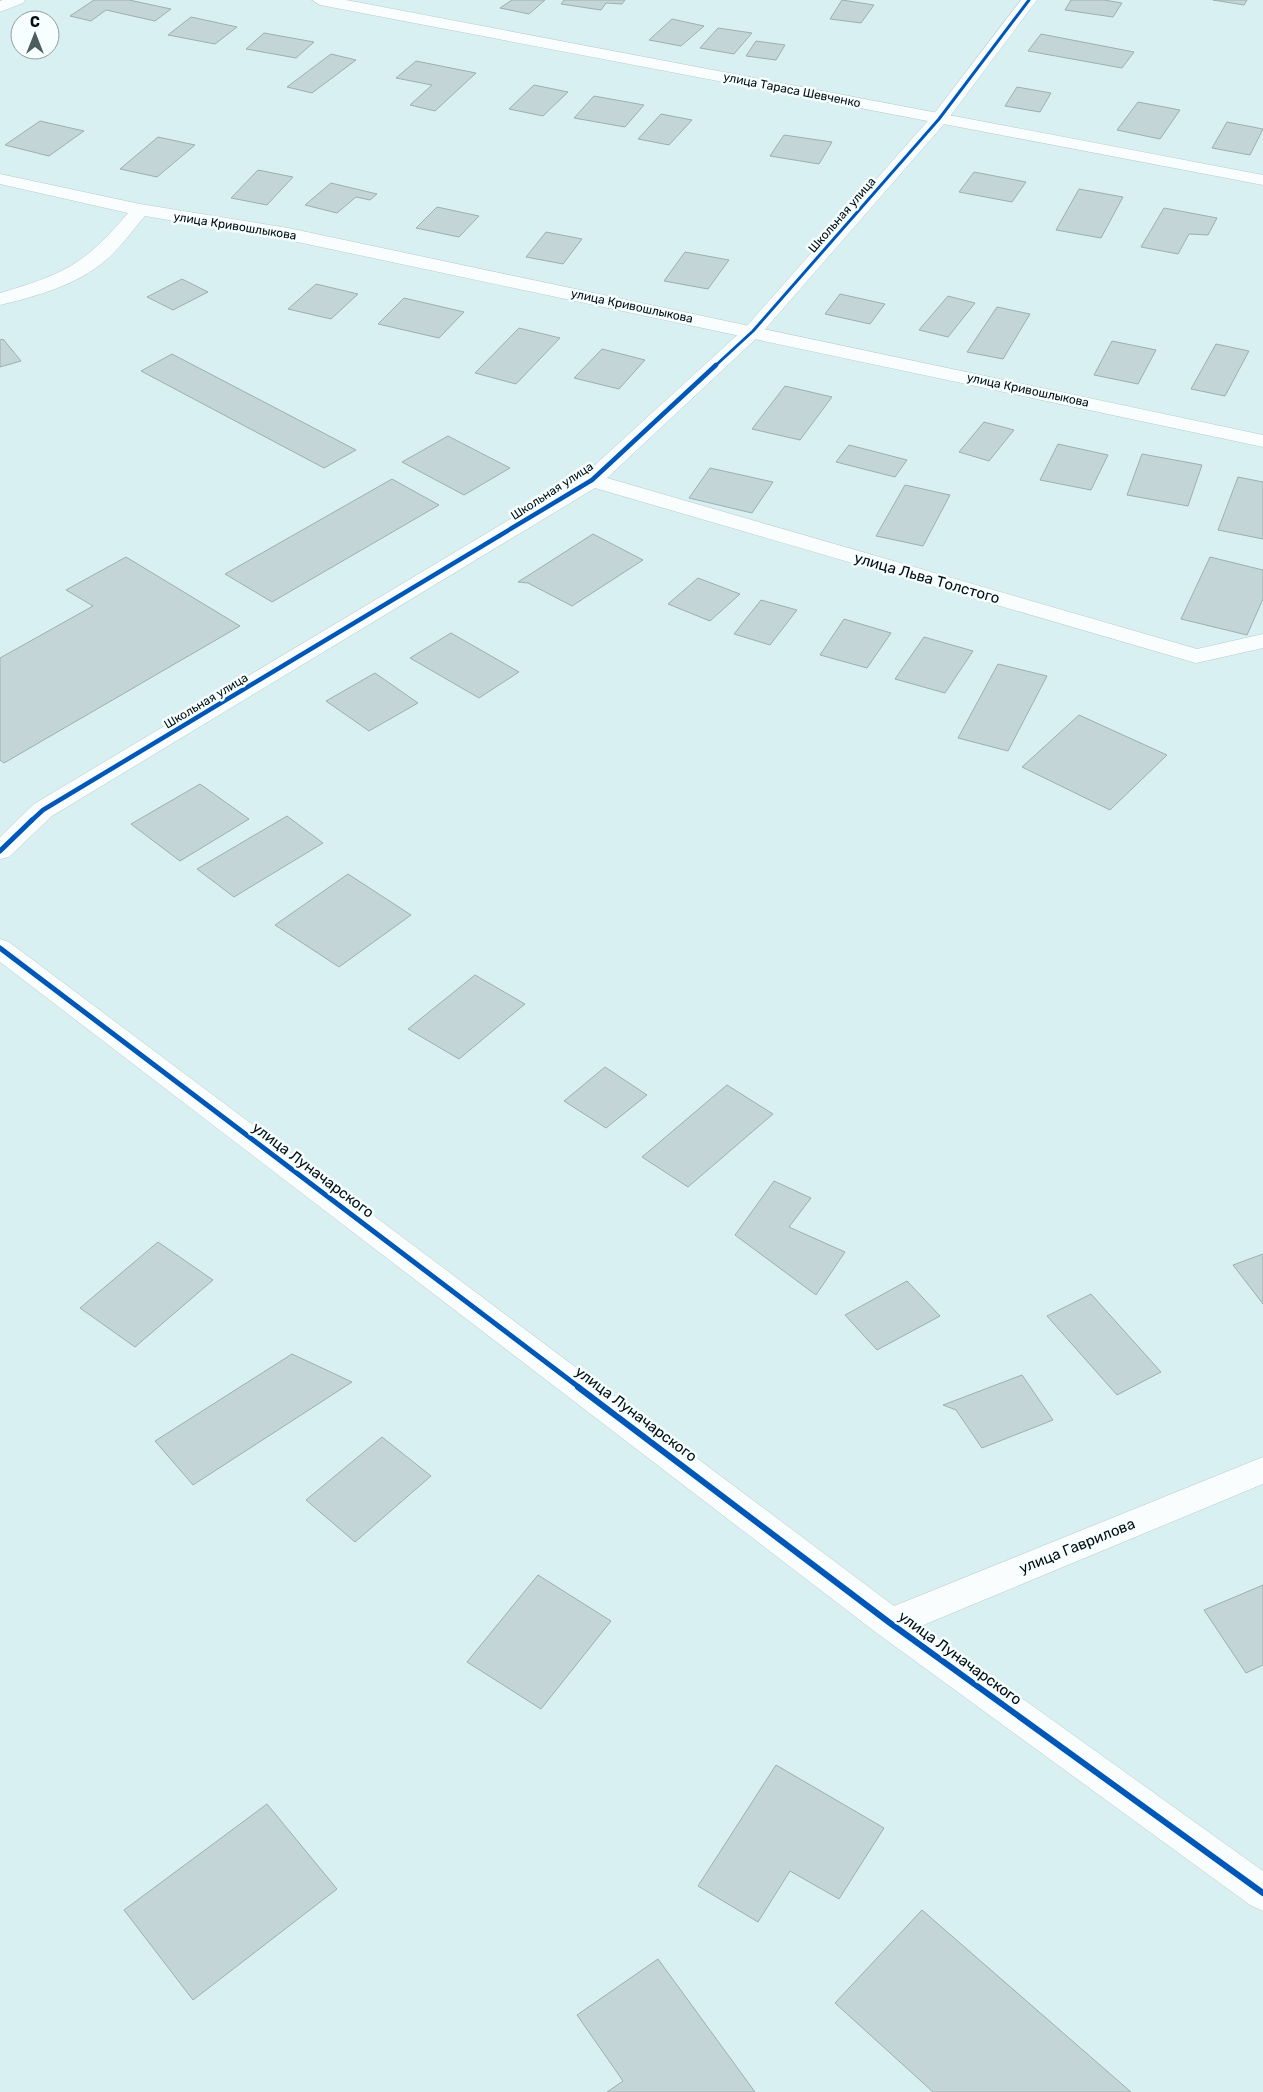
<svg xmlns="http://www.w3.org/2000/svg" width="1263" height="2092" font-family="Rubik,sans-serif">
	<style>
		.building { fill: #c3d5d6; stroke: #9dafb1 }
		.lines { fill: none; stroke-linecap: round; stroke-linejoin: round }
		.street-casing { stroke: #b8cacc; stroke-width: 1 }
		.secondary-casing { stroke: #b8cacc; stroke-width: 1 }
		.street { fill: #f9fdfd; fill-rule: evenodd }
		.secondary { fill: #f9fdfd; fill-rule: evenodd }
		.cycleway-far3-casing { stroke: #f6feff; stroke-width: 5 }
		.cycleway-far2-casing { stroke: #f6feff; stroke-width: 7 }
		.cycleway-far1-casing { stroke: #f6feff; stroke-width: 8 }
		.cycleway-casing { stroke: #f6feff; stroke-width: 9 }
		.cycleway-far3 { stroke: #0057b8; stroke-width: 3 }
		.cycleway-far2 { stroke: #0057b8; stroke-width: 4.5 }
		.cycleway-far1 { stroke: #0057b8; stroke-width: 5 }
		.cycleway { stroke: #0057b8; stroke-width: 6 }
		.labels { text-anchor: middle; dominant-baseline: central; stroke-width: 5; stroke-linejoin: round; paint-order: stroke }
		.far-street-label { font-size: 12px; fill: #020e10; stroke: #f6feff }
		.street-label { font-size: 15px; fill: #020e10; stroke: #f6feff }
	</style>
	<rect width="100%" height="100%" fill="#d8f0f2"/>
	<g class="building">
		<polygon points="94,0 129,0 171,9 155,21 106,10 91,21 70,16"/>
		<polygon points="512,0 545,0 529,14 500,8"/>
		<polygon points="564,0 625,0 622,4 606,3 601,10 561,4"/>
		<polygon points="842,0 874,5 861,23 830,19"/>
		<polygon points="1071,0 1104,0 1122,3 1113,17 1065,10"/>
		<polygon points="1213,0 1247,0 1244,5"/>
		<polygon points="191,17 237,27 215,44 168,35"/>
		<polygon points="672,19 704,26 681,46 649,40"/>
		<polygon points="718,28 752,33 734,54 700,48"/>
		<polygon points="264,33 314,42 296,58 246,49"/>
		<polygon points="1041,34 1134,52 1122,68 1028,51"/>
		<polygon points="756,41 785,45 776,60 746,56"/>
		<polygon points="331,54 356,60 312,93 287,87"/>
		<polygon points="416,61 476,73 435,111 410,105 432,85 396,78"/>
		<polygon points="534,85 568,92 543,116 509,109"/>
		<polygon points="1017,87 1051,93 1040,112 1005,106"/>
		<polygon points="594,96 644,105 625,127 574,118"/>
		<polygon points="1138,102 1180,110 1160,139 1117,130"/>
		<polygon points="661,114 692,120 669,145 638,139"/>
		<polygon points="40,121 84,131 49,156 5,145"/>
		<polygon points="1227,122 1263,129 1250,155 1212,148"/>
		<polygon points="784,135 832,142 819,164 770,156"/>
		<polygon points="158,137 195,145 157,177 120,169"/>
		<polygon points="258,170 293,177 267,205 231,198"/>
		<polygon points="974,172 1026,182 1012,202 959,192"/>
		<polygon points="331,183 377,194 370,200 356,197 337,213 305,205"/>
		<polygon points="1079,189 1123,197 1101,238 1056,230"/>
		<polygon points="437,207 479,216 459,237 416,228"/>
		<polygon points="1164,208 1217,218 1208,235 1189,234 1178,254 1141,247"/>
		<polygon points="546,232 582,239 563,264 526,257"/>
		<polygon points="685,252 729,260 708,289 664,281"/>
		<polygon points="182,279 208,292 173,310 147,297"/>
		<polygon points="316,284 358,294 331,319 288,309"/>
		<polygon points="840,294 885,304 870,324 825,314"/>
		<polygon points="948,296 975,303 948,337 919,330"/>
		<polygon points="404,298 464,312 439,338 378,324"/>
		<polygon points="997,307 1030,314 1003,359 967,352"/>
		<polygon points="519,328 560,338 516,384 475,373"/>
		<polygon points="3,339 21,361 0,367 0,340"/>
		<polygon points="1112,341 1156,350 1138,384 1094,375"/>
		<polygon points="1216,344 1249,351 1225,396 1191,389"/>
		<polygon points="602,349 645,360 619,389 574,378"/>
		<polygon points="172,354 356,450 324,468 141,371"/>
		<polygon points="785,386 832,397 800,440 752,429"/>
		<polygon points="984,422 1014,430 989,461 959,452"/>
		<polygon points="448,436 510,468 464,495 402,462"/>
		<polygon points="1058,444 1108,455 1091,490 1040,480"/>
		<polygon points="849,445 907,460 895,477 836,462"/>
		<polygon points="1142,454 1202,465 1188,506 1127,495"/>
		<polygon points="710,468 773,482 752,513 689,498"/>
		<polygon points="1238,477 1263,482 1263,539 1218,530"/>
		<polygon points="392,479 439,505 272,602 225,574"/>
		<polygon points="905,485 950,495 923,546 876,536"/>
		<polygon points="593,534 643,560 572,606 528,583 518,582"/>
		<polygon points="126,557 240,626 4,763 0,760 0,658 93,606 66,590"/>
		<polygon points="1210,557 1263,570 1263,599 1247,635 1181,619"/>
		<polygon points="698,578 740,594 710,621 668,604"/>
		<polygon points="761,600 797,610 770,645 734,634"/>
		<polygon points="844,619 891,633 867,668 820,655"/>
		<polygon points="451,633 519,672 479,698 410,658"/>
		<polygon points="924,637 973,651 945,693 895,679"/>
		<polygon points="998,664 1047,676 1008,751 958,738"/>
		<polygon points="375,673 418,703 369,731 326,701"/>
		<polygon points="1079,715 1167,755 1110,810 1022,767"/>
		<polygon points="200,784 249,819 180,861 131,824"/>
		<polygon points="287,816 323,843 234,897 197,869"/>
		<polygon points="348,874 411,915 339,967 275,925"/>
		<polygon points="475,975 525,1004 459,1059 408,1029"/>
		<polygon points="605,1067 647,1095 606,1128 564,1101"/>
		<polygon points="727,1085 773,1114 688,1187 642,1157"/>
		<polygon points="774,1181 811,1198 789,1227 845,1252 816,1295 735,1235"/>
		<polygon points="158,1242 213,1280 135,1347 80,1308"/>
		<polygon points="1263,1254 1263,1304 1233,1265"/>
		<polygon points="907,1281 940,1316 877,1350 845,1315"/>
		<polygon points="1091,1294 1161,1372 1117,1395 1047,1316"/>
		<polygon points="292,1354 352,1382 193,1485 155,1441"/>
		<polygon points="1022,1375 1053,1420 982,1448 956,1410 943,1405"/>
		<polygon points="382,1437 431,1476 355,1542 306,1500"/>
		<polygon points="538,1575 611,1621 541,1709 467,1662"/>
		<polygon points="1263,1585 1263,1665 1246,1673 1204,1610"/>
		<polygon points="776,1765 884,1828 839,1899 790,1871 758,1922 698,1886"/>
		<polygon points="267,1804 337,1889 193,2000 124,1910"/>
		<polygon points="922,1910 1131,2092 933,2092 835,2003"/>
		<polygon points="658,1959 755,2092 607,2092 623,2081 577,2015"/>
	</g>
	<g class="lines">
		<g class="street-casing">
			<g id="street">
				<polygon points="1021,0 1037,0 945,123 760,335 607,478 1197,649 1263,634 1263,648 1196,663 595,488 52,816 9,857 0,859 0,837 34,804 584,475 746,327 933,115"/>
				<polygon points="0,939 9,942 894,1606 1263,1457 1263,1484 921,1626 1263,1871 1263,1911 1250,1905 878,1634 0,962"/>
			</g>
		</g>
		<g class="secondary-casing">
			<g id="secondary">
				<polygon points="3,0 25,0 23,3 0,12 0,1"/>
				<polygon points="312,0 346,0 1263,175 1263,185 320,5"/>
				<path d="M0,174l140,30 148,24 975,207v12l-975,-207 -143,-24c-13,15 -24,31 -39,44 -29,25 -69,36 -106,45v-12c64,-19 84,-28 128,-80l-128,-29z"/>
			</g>
		</g>
		<use href="#street" class="street"/>
		<use href="#secondary" class="secondary"/>
		<g class="cycleway-far3-casing">
			<polyline id="cycleway-far3" points="715,366 753,331 939,119 1029,0"/>
		</g>
		<g class="cycleway-far2-casing">
			<polyline id="cycleway-far2" points="31,821 43,810 592,480 716,365"/>
		</g>
		<g class="cycleway-far1-casing">
			<g id="cycleway-far1">
				<polyline points="0,851 32,820"/>
				<polyline points="0,948 580,1388"/>
			</g>
		</g>
		<g class="cycleway-casing">
			<polyline id="cycleway" points="578,1387 890,1623 1263,1893"/>
		</g>
		<use href="#cycleway-far3" class="cycleway-far3"/>
		<use href="#cycleway-far2" class="cycleway-far2"/>
		<use href="#cycleway-far1" class="cycleway-far1"/>
		<use href="#cycleway" class="cycleway"/>
	</g>
	<g class="labels">
		<g class="far-street-label">
			<text transform="translate(792 90) rotate(11)">улица Тараса Шевченко</text>
			<text transform="translate(842 215) rotate(-49)">Школьная улица</text>
			<text transform="translate(235 226) rotate(9)">улица Кривошлыкова</text>
			<text transform="translate(632 306) rotate(12)">улица Кривошлыкова</text>
			<text transform="translate(1028 390) rotate(12)">улица Кривошлыкова</text>
			<text transform="translate(552 491) rotate(-33)">Школьная улица</text>
			<text transform="translate(206 701) rotate(-31)">Школьная улица</text>
		</g>
		<g class="street-label">
			<text transform="translate(927 578) rotate(16)">улица Льва Толстого</text>
			<text transform="translate(313 1170) rotate(37)">улица Луначарского</text>
			<text transform="translate(636 1414) rotate(37)">улица Луначарского</text>
			<text transform="translate(1077 1546) rotate(-22)">улица Гаврилова</text>
			<text transform="translate(960 1658) rotate(36)">улица Луначарского</text>
		</g>
	</g>
	<g transform="translate(35 35)"><circle r="24" fill="#f6feff" stroke="#949e9f"/>
	<path d="M0-4L9 19L0 12L-9 19Z" fill="#4d5d5f"/>
	<text y="-8" font-size="14" font-weight="bold" text-anchor="middle" fill="#020e10">С</text>
	</g>
</svg>
